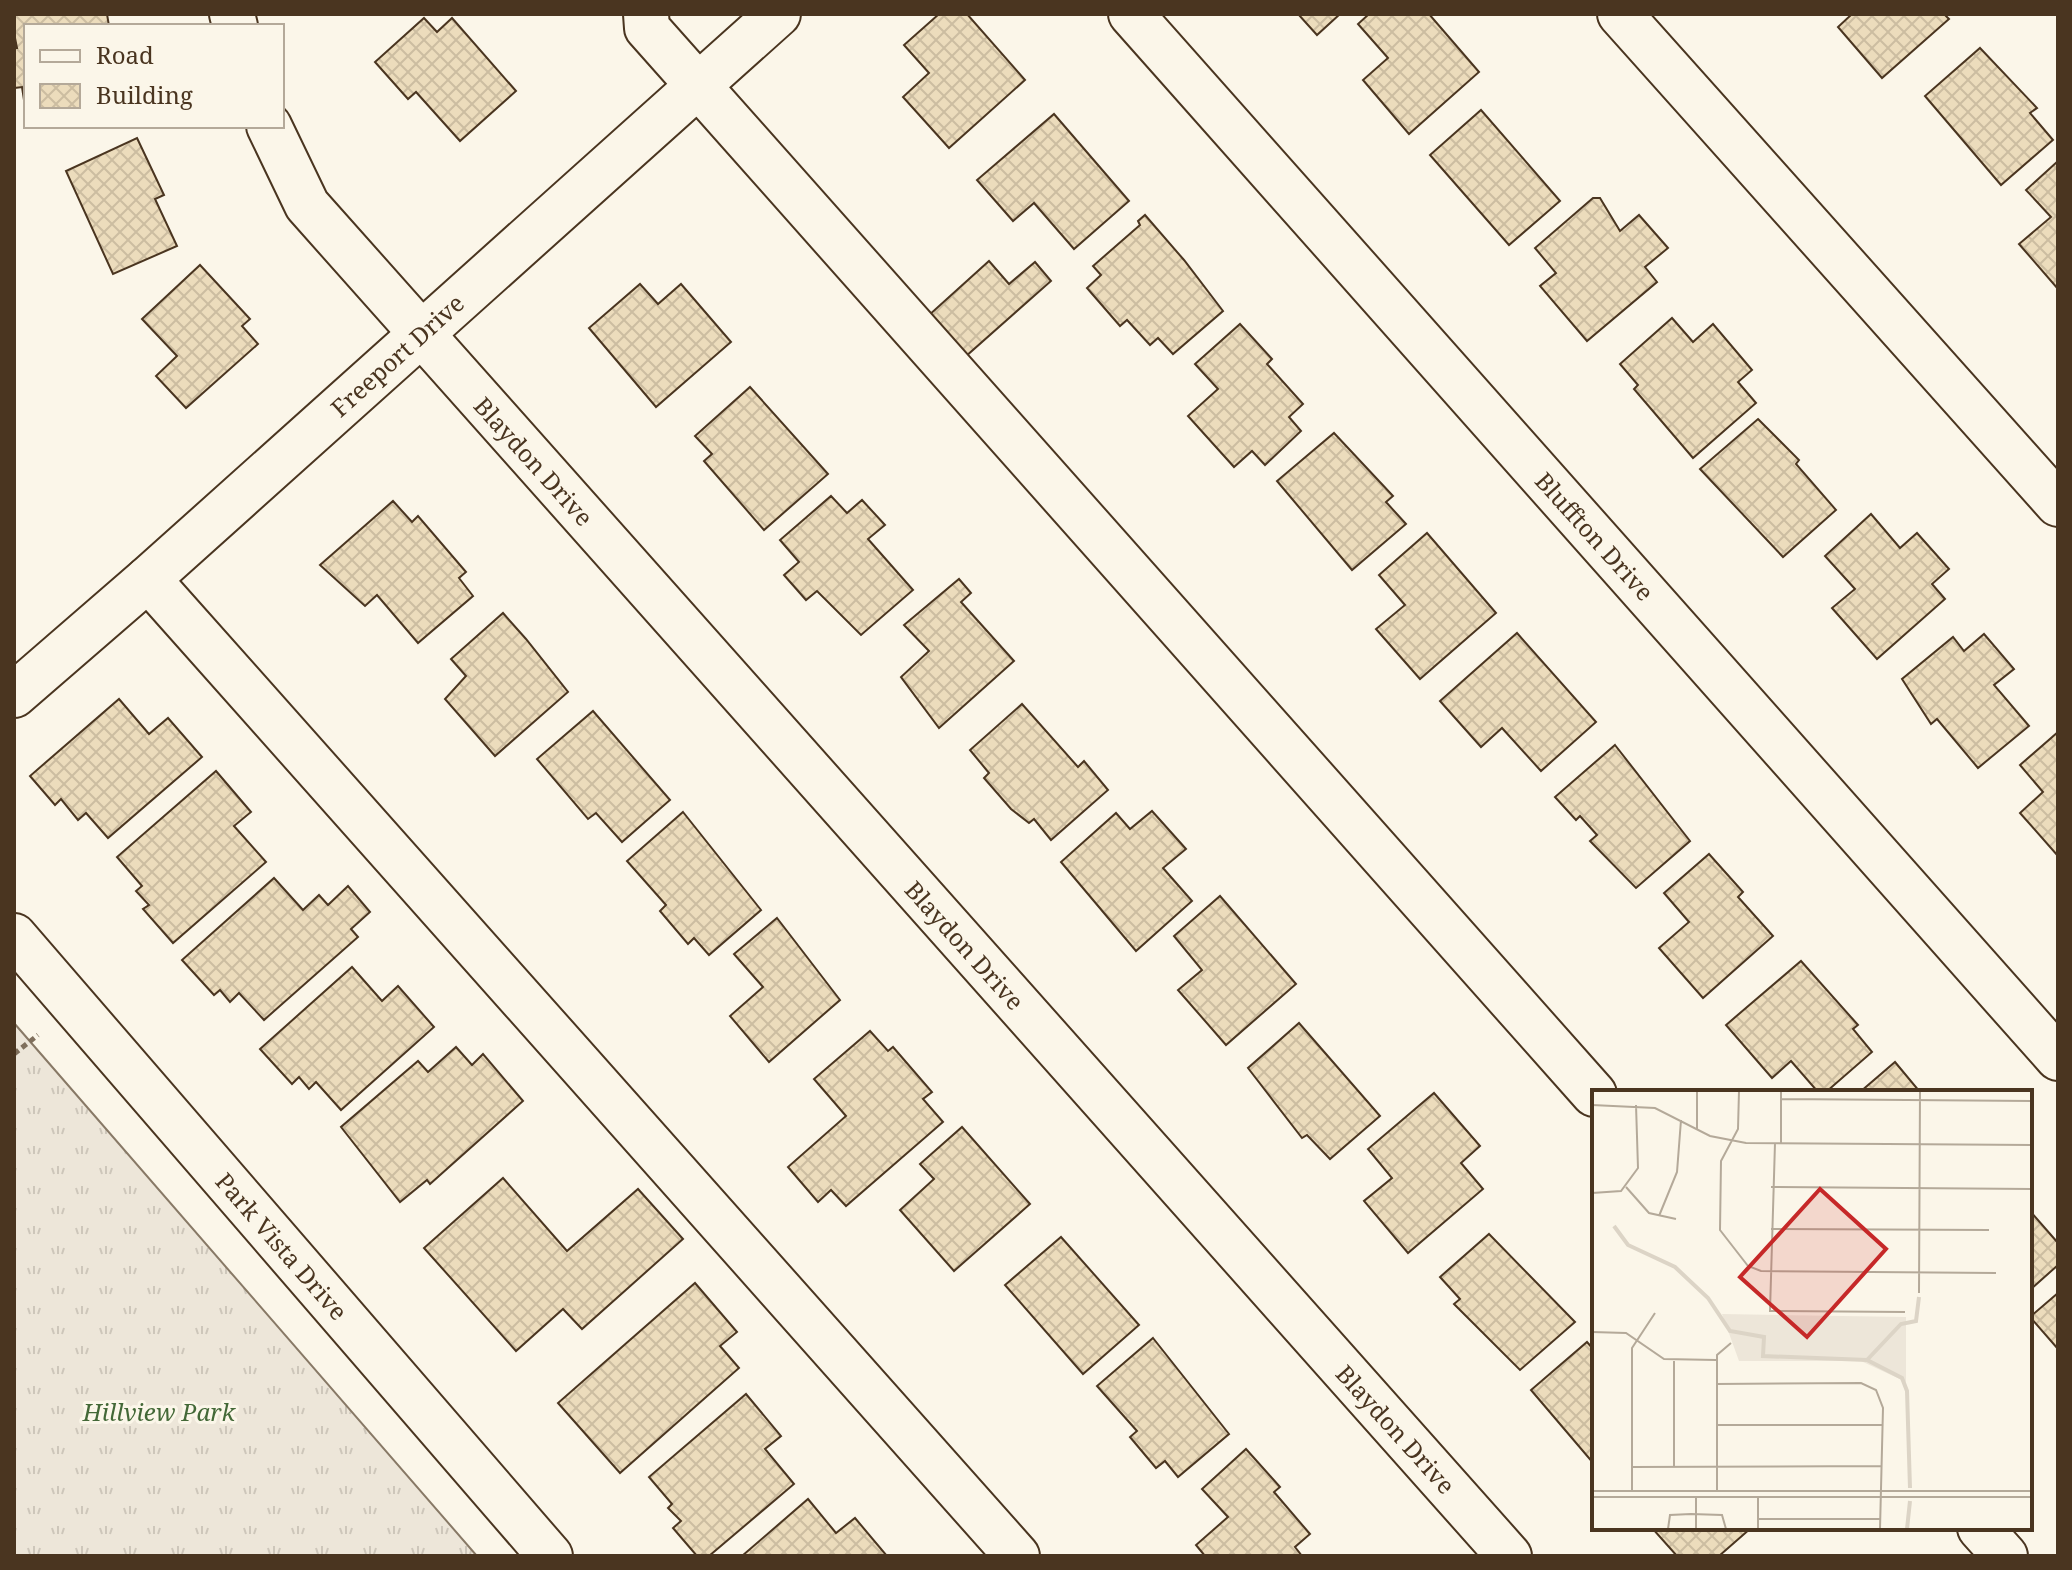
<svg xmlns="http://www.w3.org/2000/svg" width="2072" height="1570" font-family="'Noto Serif',serif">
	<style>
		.grass { fill: url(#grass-tufts); stroke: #887966; stroke-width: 2 }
		.building { fill: url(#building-cross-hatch); stroke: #4a3520; stroke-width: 2 }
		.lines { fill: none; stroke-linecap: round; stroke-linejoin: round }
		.minor-casing { stroke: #4a3520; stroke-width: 48 }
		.path { stroke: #7f6f5c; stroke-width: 5; stroke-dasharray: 6 4; stroke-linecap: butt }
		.minor { stroke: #fbf6e9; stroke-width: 44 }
		.labels { text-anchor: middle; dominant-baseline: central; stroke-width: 6; stroke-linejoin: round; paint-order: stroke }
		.street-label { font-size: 24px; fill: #4a3520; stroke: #fbf6e9 }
		.park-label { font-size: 24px; font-style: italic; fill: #436837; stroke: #fbf6e9 }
		.inset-river { fill: none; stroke: #dcd4c6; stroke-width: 4 }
		.inset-road { fill: none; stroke: #b4a999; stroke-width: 2 }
		.view { fill: #c62828; fill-opacity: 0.15; stroke: #c62828; stroke-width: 4 }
		.inset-edge { fill: none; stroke: #4a3520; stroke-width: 4 }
	</style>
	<defs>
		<pattern id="grass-tufts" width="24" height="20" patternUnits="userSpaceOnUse" patternTransform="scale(2)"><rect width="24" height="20" fill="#ede6d9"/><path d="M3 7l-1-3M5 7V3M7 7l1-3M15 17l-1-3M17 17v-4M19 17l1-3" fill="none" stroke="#cdc6ba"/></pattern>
		<pattern id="building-cross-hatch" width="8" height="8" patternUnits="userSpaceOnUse" patternTransform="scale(2)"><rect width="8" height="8" fill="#ecdcbc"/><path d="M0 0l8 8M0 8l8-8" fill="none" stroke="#ccbda1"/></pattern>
	</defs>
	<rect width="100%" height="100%" fill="#fbf6e9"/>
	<polygon class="grass" points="14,1023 477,1556 14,1556"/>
	<g class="building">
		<polygon points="14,14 107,14 109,26 26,26 26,113 22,87 14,88 14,48 17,48 14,33"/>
		<polygon points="939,14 967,14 1025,80 949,148 903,97 929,73 904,45"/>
		<polygon points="1298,14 1340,14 1317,35"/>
		<polygon points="1369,14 1429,14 1479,72 1409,134 1363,80 1388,58 1358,24"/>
		<polygon points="1852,14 1944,14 1949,19 1882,78 1838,27"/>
		<polygon points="424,18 437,32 452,18 516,91 460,141 416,92 408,99 375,62"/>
		<polygon points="1980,48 2037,108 2030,113 2053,140 2001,185 1925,96"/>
		<polygon points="1481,110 1560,201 1509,245 1430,155"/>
		<polygon points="1054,114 1129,201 1074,249 1034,203 1013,221 977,180"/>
		<polygon points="137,138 164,195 155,199 177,246 113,274 66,171"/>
		<polygon points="2058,161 2058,289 2019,244 2051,217 2026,190"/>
		<polygon points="1593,198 1600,198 1620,231 1639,215 1668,248 1645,267 1657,282 1587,341 1540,286 1556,273 1535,248"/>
		<polygon points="1145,215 1184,260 1223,311 1173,354 1158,338 1150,345 1127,320 1120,326 1087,288 1101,275 1093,266 1140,225 1138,221"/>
		<polygon points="989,261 1009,284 1035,262 1051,281 965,357 928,316"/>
		<polygon points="200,265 250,319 242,326 258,344 186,408 156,376 177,356 142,319"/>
		<polygon points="640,284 658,304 681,284 731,342 656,407 589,328"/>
		<polygon points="1672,318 1693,342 1713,324 1752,370 1738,382 1756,403 1693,458 1634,389 1638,385 1620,364"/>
		<polygon points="1240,324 1272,359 1267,364 1303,404 1289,417 1301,431 1265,465 1252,451 1234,467 1188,416 1218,389 1195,364"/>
		<polygon points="750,387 828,474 764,530 704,461 712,454 695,436"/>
		<polygon points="1758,419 1799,460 1796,464 1836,510 1783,557 1700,469"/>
		<polygon points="1334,433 1393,496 1386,502 1406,524 1352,570 1277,481"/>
		<polygon points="831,496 847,513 862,500 885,525 868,539 913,590 861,635 817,591 806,600 784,575 799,562 780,540"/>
		<polygon points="393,501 412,522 418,516 466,572 459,578 473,596 418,643 377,595 365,606 320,565"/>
		<polygon points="1871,514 1900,548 1917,533 1949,569 1932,584 1945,599 1877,659 1832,608 1855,589 1825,556"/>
		<polygon points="1427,533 1496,613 1420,679 1376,629 1405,605 1379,575"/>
		<polygon points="959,579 971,593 961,602 1014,661 939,728 901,677 929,651 904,625"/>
		<polygon points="503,613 526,639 568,692 495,756 445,699 466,676 451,659"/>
		<polygon points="1517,633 1596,722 1541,771 1502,728 1481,747 1440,701"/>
		<polygon points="1984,634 2014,669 1994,685 2029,726 1978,768 1937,719 1931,724 1902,679 1953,637 1964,651"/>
		<polygon points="119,699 149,734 168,718 202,757 108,838 86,813 78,820 61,799 55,805 30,776"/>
		<polygon points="1022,704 1078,767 1084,761 1108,790 1051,840 1034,819 1029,823 1011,809 984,778 989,773 970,750"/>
		<polygon points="593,711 670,800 622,842 596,813 588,819 537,759"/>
		<polygon points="2058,732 2058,856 2020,813 2043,792 2020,765"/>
		<polygon points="1615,745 1690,841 1636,888 1590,841 1597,835 1580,816 1576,820 1555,797"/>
		<polygon points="216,771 251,812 234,826 266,862 173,943 143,909 149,905 136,891 142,886 117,857"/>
		<polygon points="1152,811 1186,849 1163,868 1192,901 1136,951 1061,862 1116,813 1130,829"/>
		<polygon points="683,812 761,910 709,955 694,938 688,944 660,911 666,905 627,861"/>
		<polygon points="1709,854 1743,892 1738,897 1773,936 1703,998 1659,948 1689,922 1664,893"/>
		<polygon points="274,878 303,910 319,895 328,905 348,886 370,912 351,929 358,937 264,1020 239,993 230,1002 220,990 214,995 182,960"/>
		<polygon points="1220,896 1296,984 1226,1045 1178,990 1202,970 1174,936"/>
		<polygon points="777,918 840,1000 769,1062 730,1016 763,987 734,954"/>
		<polygon points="1801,961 1858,1025 1853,1029 1872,1052 1826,1092 1818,1092 1791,1061 1772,1078 1726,1025"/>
		<polygon points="352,967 382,1001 398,986 434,1027 341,1110 316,1082 309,1089 299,1077 292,1084 260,1049"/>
		<polygon points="1299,1023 1380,1116 1330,1159 1307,1135 1302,1138 1248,1068"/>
		<polygon points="870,1031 888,1051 893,1047 932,1092 923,1099 943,1122 846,1206 831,1190 818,1202 788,1167 846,1116 814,1079"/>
		<polygon points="456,1047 472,1065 483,1054 523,1101 430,1184 427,1180 400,1202 341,1127 418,1061 428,1072"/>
		<polygon points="1895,1062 1920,1092 1860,1092"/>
		<polygon points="1434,1093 1480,1146 1461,1163 1483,1189 1408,1253 1364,1201 1392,1178 1368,1149"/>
		<polygon points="962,1127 1030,1204 954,1271 900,1210 934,1179 920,1164"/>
		<polygon points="503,1178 567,1251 638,1189 683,1239 582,1329 563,1309 516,1351 424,1248"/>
		<polygon points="2030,1211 2058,1243 2058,1265 2030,1290"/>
		<polygon points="1489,1234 1575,1322 1520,1370 1454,1304 1460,1299 1440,1277"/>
		<polygon points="1061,1237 1139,1325 1083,1374 1005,1285"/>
		<polygon points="695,1283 737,1332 720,1346 739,1368 620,1473 558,1403"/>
		<polygon points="2058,1293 2058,1349 2030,1317"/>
		<polygon points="1153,1338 1229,1434 1178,1477 1165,1461 1156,1468 1130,1437 1137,1431 1097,1386"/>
		<polygon points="1587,1342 1594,1350 1594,1464 1531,1390"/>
		<polygon points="746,1394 781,1436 765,1449 794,1484 709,1556 697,1556 673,1528 681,1521 668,1508 672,1504 649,1477"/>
		<polygon points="1246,1449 1280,1487 1274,1492 1310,1534 1295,1547 1302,1556 1205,1556 1196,1545 1228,1517 1202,1489"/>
		<polygon points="808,1499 836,1533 855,1518 887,1556 742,1556"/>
		<polygon points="1652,1528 1751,1528 1719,1556 1677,1556"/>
	</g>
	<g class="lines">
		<g class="minor-casing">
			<g id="minor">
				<polyline points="232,14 235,26"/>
				<polyline points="646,14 647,28 1594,1094"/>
				<polyline points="1131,14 2058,1058"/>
				<polyline points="1620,14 2058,504"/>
				<polyline points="269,126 307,205 1509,1556"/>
				<polyline points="148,579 1017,1556"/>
				<polyline points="14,695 148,579 778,14"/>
				<polyline points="14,936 550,1556"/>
				<polyline points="1980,1528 2005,1556"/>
			</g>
		</g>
		<polyline class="path" points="14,1054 38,1035"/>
		<use href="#minor" class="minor"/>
	</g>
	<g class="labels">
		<g class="street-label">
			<text transform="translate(397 355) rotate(-42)">Freeport Drive</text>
			<text transform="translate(534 461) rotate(48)">Blaydon Drive</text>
			<text transform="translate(1595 536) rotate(48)">Bluffton Drive</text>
			<text transform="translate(965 945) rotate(48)">Blaydon Drive</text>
			<text transform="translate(282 1246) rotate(49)">Park Vista Drive</text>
			<text transform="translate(1396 1429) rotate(48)">Blaydon Drive</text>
		</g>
		<g class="park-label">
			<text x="159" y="1411">Hillview Park</text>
		</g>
	</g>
	<g transform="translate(1592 1090)">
		<rect width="440" height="440" fill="#fbf6e9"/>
		<path d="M130,224l184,3v65l-45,-21h-122z" fill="#ede6d9"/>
		<path class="inset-river" d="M22,136l14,19 47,22 33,31 22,33 34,6 -1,19 104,4 35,18 5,13 3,97M275,270l34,-36 15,-3 3,-24M315,439l3,-28"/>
		<path class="inset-road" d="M147,1l-1,38 -17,32 -1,69 28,36 13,5 235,2M189,9l251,2M0,15l63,3 55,28 36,7 286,2M105,39v-38M183,53l-5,168 135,1M189,53v-52M34,97l23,26 27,6M179,97l261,2M0,103l29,-2 17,-23 -2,-63M67,126l18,-44 4,-52M179,139l218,1M327,203l1,-202M0,242l34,1 38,26 52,1M124,294l145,-1 15,7 7,18 -3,121M124,335h166M82,376v-105M40,377l250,-1M0,401h440M40,401v-143l23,-35M125,401v-136l14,-12M104,406v33M0,407h440M166,429h122M76,439l2,-14 21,-1 31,1 4,14M166,439v-32"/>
		<path class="view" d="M228,99l66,60 -79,88 -67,-60z"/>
		<rect width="440" height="440" class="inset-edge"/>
	</g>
	<rect width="2072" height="1570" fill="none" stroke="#4a3520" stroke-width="32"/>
	<rect x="24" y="24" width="260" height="104" fill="#fbf6e9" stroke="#b4a999" stroke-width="2"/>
	<rect x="40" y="50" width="40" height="12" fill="#fbf6e9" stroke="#b4a999" stroke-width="2"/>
	<text x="96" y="64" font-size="24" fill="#4a3520">Road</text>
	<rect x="40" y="84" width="40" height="24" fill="url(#building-cross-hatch)" stroke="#b4a999" stroke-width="2"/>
	<text x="96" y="104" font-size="24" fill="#4a3520">Building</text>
</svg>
